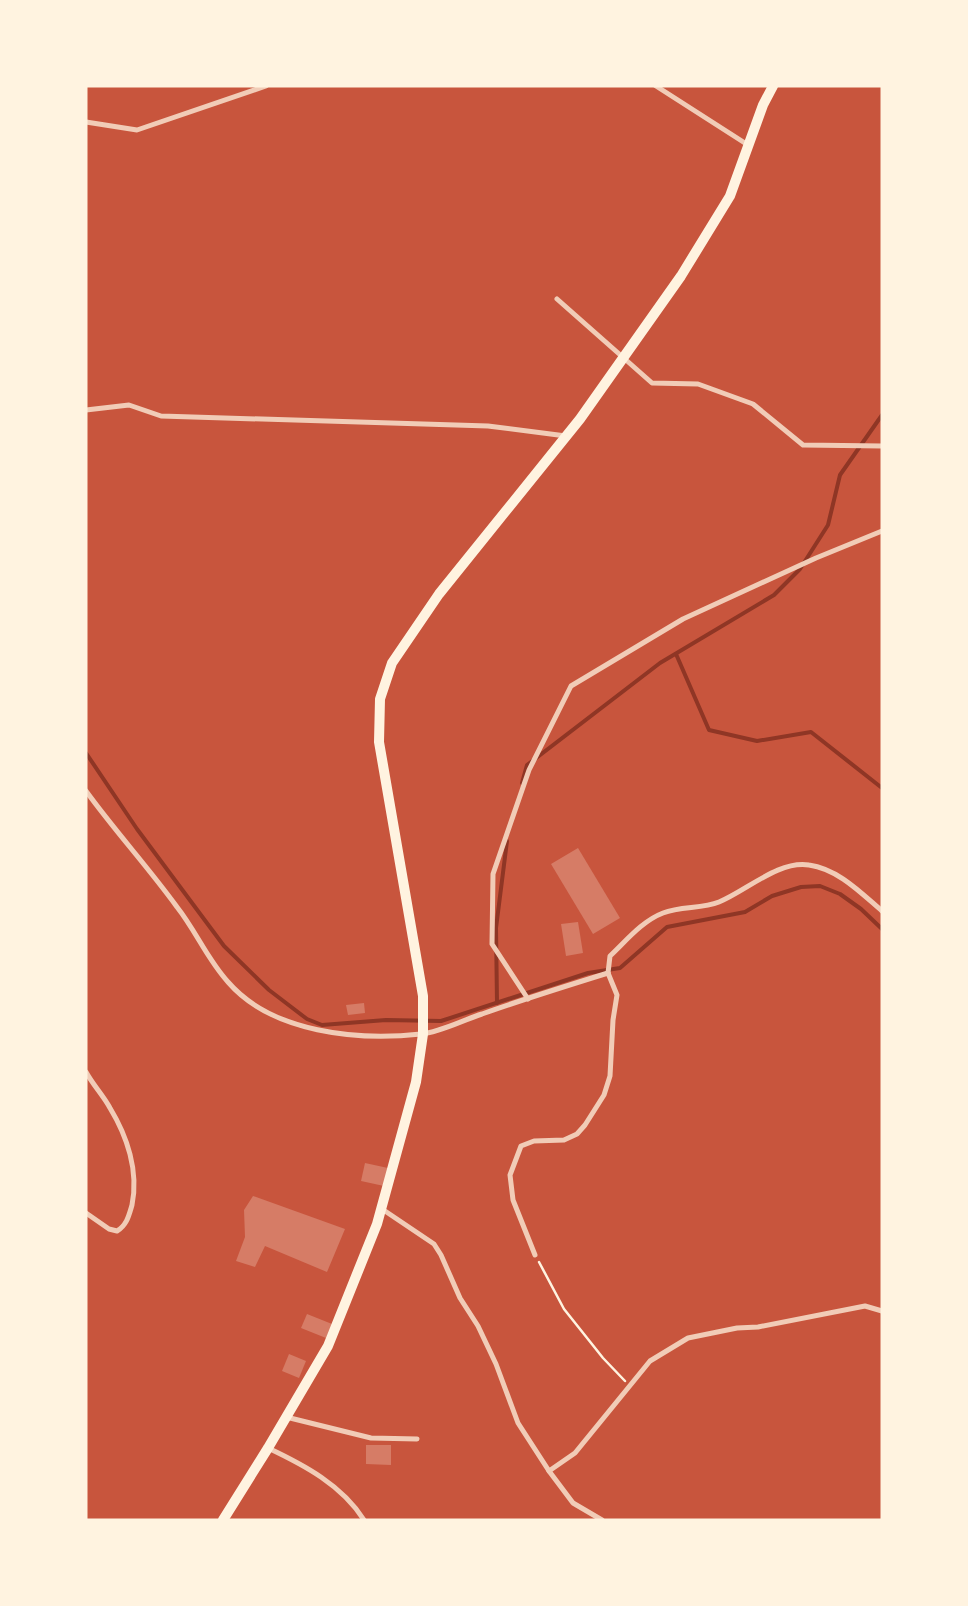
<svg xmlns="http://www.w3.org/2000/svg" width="968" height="1606" font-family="Inter,sans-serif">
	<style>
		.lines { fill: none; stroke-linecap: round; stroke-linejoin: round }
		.stream { stroke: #8f3625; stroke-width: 4 }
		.building { fill: #d67c66 }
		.path { stroke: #fff3e0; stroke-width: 2.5 }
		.minor { stroke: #f1ccb7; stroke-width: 5 }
		.secondary { stroke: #fff3e0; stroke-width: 10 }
	</style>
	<rect width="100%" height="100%" fill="#c8553d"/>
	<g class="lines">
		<g class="stream">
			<polyline points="676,654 709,730 757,741 811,732 882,788"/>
			<polyline points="86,753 137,829 224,946 269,990 307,1019 322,1025 386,1020 441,1021 588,973 620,968 667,927 745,912 772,896 801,887 820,886 840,894 861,909 882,929"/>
			<polyline points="522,783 527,765 660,663 774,595 800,569 828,525 840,475 882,415"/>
			<polyline points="497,1003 496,928 507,841"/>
		</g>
	</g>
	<g class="building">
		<polygon points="578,848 620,918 593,934 551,864"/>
		<polygon points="578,922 583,953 566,956 561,924"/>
		<polygon points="364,1003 365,1013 348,1015 346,1005"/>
		<polygon points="365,1163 388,1168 384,1186 361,1181"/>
		<polygon points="253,1196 345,1229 327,1272 265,1246 255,1267 236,1261 245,1237 244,1210"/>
		<polygon points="307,1314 332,1324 326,1338 301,1328"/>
		<polygon points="289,1354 306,1361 299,1378 282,1371"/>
		<polygon points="366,1445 391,1445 391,1465 366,1464"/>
	</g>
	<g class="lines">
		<polyline class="path" points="539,1262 564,1309 603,1358 625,1381"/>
		<g class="minor">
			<polyline points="656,86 748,145"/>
			<polyline points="86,122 137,130 266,86"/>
			<polyline points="557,299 652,383 698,384 753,404 803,445 882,446"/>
			<polyline points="86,410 129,405 161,416 488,426 566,436"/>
			<path d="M86,791c29,40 62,76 91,116 19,24 30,52 51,75 44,51 130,59 193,52 20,-2 42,-14 61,-20 42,-15 84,-28 126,-41"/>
			<path d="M608,973l2,-17c16,-15 32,-35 53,-43 18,-7 39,-4 56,-11 27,-11 60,-42 90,-37 29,4 52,28 73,46"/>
			<polyline points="528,999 492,944 493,874 529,770 571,686 683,619 816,558 882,531"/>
			<path d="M86,1072c7,13 17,23 24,36 17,28 29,63 22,97 -3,10 -5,20 -15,26l-8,-2 -23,-16"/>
			<polyline points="382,1209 434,1244 441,1255 460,1298 478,1326 496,1364 518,1423 549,1471 575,1453 650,1361 688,1338 737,1328 758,1327 865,1306 882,1311"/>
			<polyline points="535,1255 513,1200 510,1175 521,1146 534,1141 564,1140 577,1134 585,1125 604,1095 610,1076 613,1020 617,995 608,973"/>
			<polyline points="286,1417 371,1438 417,1439"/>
			<path d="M268,1448c36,17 74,37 96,72"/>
			<polyline points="549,1471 573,1503 602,1520"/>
		</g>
		<polyline class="secondary" points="223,1520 268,1448 328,1346 377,1224 416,1082 423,1034 423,996 379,742 380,699 392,663 439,594 580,419 681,276 730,196 763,105 773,86"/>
	</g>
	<rect width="968" height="1606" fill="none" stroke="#fff3e0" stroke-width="175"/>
</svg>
